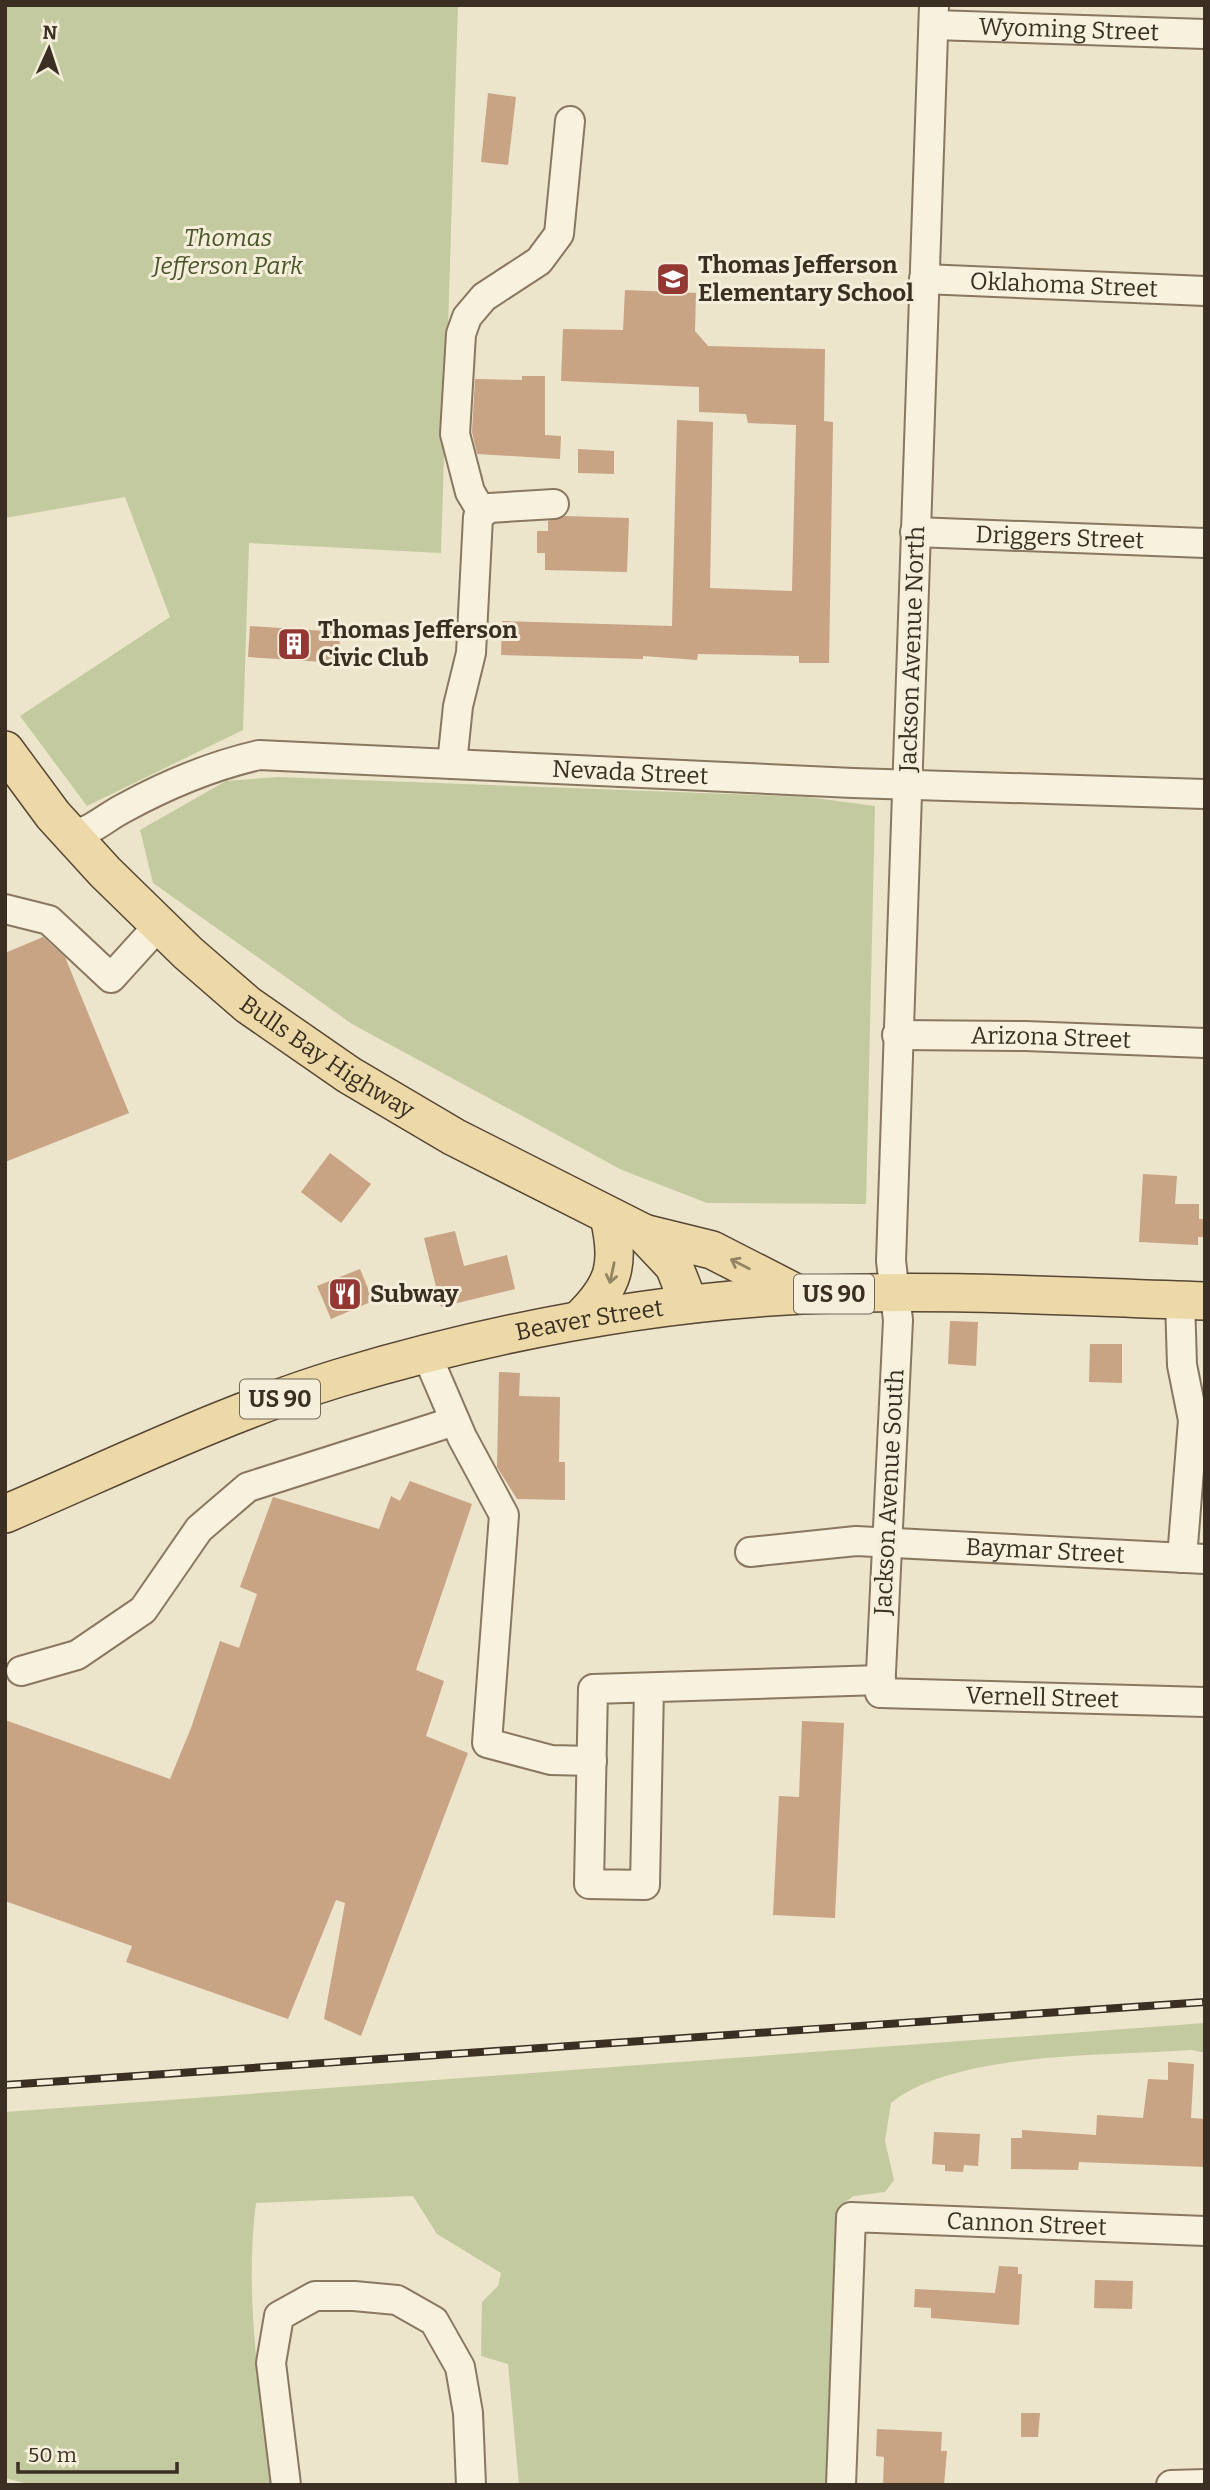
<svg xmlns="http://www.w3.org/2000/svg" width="1210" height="2490" font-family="Bitter,serif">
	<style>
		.green { fill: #c3ca9f }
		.building { fill: #c8a384 }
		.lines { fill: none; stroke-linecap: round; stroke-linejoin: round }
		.minor-casing { stroke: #897760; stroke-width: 32 }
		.major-casing { stroke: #574634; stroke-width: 40 }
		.minor { stroke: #f7f1de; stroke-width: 28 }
		.major { stroke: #ecd9a7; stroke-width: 37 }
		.rail-casing { stroke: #3a2f22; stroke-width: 8 }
		.rail { stroke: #f4eeda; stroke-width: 5; stroke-dasharray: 16; stroke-linecap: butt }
		.oneway { stroke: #938464 }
		.labels { text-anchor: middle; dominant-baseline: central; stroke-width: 6; stroke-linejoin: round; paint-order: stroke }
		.shield { fill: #f4eeda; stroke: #726859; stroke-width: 2 }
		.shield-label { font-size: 23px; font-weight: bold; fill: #3a2f22 }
		.street-label { font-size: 24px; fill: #3a2f22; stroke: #f4eeda }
		.park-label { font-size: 24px; font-style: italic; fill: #49552a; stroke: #f4eeda }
		.poi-label { font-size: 24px; font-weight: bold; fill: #3a2f22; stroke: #f4eeda; text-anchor: start }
	</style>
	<rect width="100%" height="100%" fill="#ece4cb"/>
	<g class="green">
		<polygon points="5,5 458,5 441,553 249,543 243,730 87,806 20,716 170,617 125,497 5,518"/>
		<polygon points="278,777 807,797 875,806 866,1204 707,1203 622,1170 352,1024 153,883 140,830 226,781"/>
		<path d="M1205,2023v30l-13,-3c-82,6 -238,1 -301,53l-6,38 9,39 -9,12 -31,4 -15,10 -12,279h-308l-11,-121 -27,-8 1,-54 16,-16 3,-13 -64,-39 -24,-38 -157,7c-12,93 4,190 16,282h-240l-27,-7v-366z"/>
	</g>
	<g class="building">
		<polygon points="488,93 516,97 508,165 481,162"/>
		<polygon points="625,290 696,293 695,331 708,346 825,349 824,421 833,422 829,663 799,663 799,656 698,654 697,660 643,656 643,659 501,655 502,621 672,626 677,420 713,422 710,588 792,591 796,425 748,423 746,414 699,412 699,387 561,381 563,329 623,330"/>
		<polygon points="522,376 545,376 545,435 561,436 560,459 477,454 472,432 475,379 522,380"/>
		<polygon points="578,449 614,451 614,474 578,473"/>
		<polygon points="565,516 629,518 627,572 545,570 545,553 537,553 537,531 548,531 548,521"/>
		<polygon points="250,626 340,632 339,663 248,657"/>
		<polygon points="43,937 65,957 129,1113 5,1162 5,953"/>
		<polygon points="330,1153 371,1184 341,1223 301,1192"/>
		<polygon points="1143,1174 1177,1176 1175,1204 1199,1204 1199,1219 1205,1219 1205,1237 1198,1237 1198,1245 1139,1242"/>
		<polygon points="455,1231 464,1266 507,1255 515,1289 441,1307 424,1238"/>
		<polygon points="360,1269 373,1301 331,1319 317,1286"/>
		<polygon points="950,1321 978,1322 976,1366 948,1364"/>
		<polygon points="1090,1344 1122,1344 1122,1383 1089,1382"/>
		<polygon points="499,1372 520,1373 519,1396 560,1397 559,1462 565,1462 565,1500 517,1499 497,1467"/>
		<polygon points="410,1481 472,1504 416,1670 444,1681 426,1736 468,1753 361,2036 324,2019 345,1903 336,1900 288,2019 126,1962 132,1946 5,1901 5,1720 170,1779 191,1728 220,1641 239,1648 257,1594 240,1587 273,1497 379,1529 391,1496 400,1501"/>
		<polygon points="802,1721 844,1723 835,1918 773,1915 779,1796 799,1797"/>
		<polygon points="1168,2062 1194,2064 1191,2118 1205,2119 1205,2167 1079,2162 1078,2170 1011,2169 1011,2138 1022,2138 1022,2130 1096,2135 1097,2115 1143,2118 1148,2079 1168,2080"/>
		<polygon points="934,2132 980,2134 978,2166 964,2165 963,2172 945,2171 945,2165 932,2164"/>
		<polygon points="999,2266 1018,2267 1018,2274 1022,2274 1019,2325 931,2318 931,2308 914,2307 915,2289 995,2293"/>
		<polygon points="1095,2280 1133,2281 1132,2309 1094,2308"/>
		<polygon points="1021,2413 1040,2413 1038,2437 1021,2437"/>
		<polygon points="877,2429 942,2432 941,2451 947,2451 944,2485 883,2485 884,2457 876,2456"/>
	</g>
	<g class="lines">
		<g class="minor-casing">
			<g id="minor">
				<path id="s1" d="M934,5l-43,1256 7,59 -18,373 325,9"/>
				<path id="s2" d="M934,25l271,9"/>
				<path id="s3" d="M924,279l281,12"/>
				<polyline points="482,512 470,492 455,434 461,334 467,317 484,297 539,261 559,234 570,121"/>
				<path id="s4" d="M915,532l290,11"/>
				<polyline points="452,764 458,706 471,653 478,517 489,508 554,504"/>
				<path id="s5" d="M72,835c21,-4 34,-18 52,-27 44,-24 87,-42 135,-53l594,28 352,11"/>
				<polyline points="5,909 49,920 111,978 159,925"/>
				<path id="s6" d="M897,1035l128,1 180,7"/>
				<polyline points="1180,1300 1182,1365 1193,1420 1182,1558"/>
				<polyline points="426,1353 462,1437 504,1515 487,1743 551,1760 592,1761"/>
				<path id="s7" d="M750,1552l106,-11 349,18"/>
				<polyline points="21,1671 77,1655 143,1610 199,1529 248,1487 455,1421"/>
				<polyline points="649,1688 645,1885 589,1884 593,1689 881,1680"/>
				<polyline points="286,2485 271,2363 279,2316 315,2296 354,2296 397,2300 434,2321 460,2367 468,2413 471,2485"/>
				<path id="s8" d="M841,2485l10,-268 354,14"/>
				<polyline points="1171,2485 1205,2484"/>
			</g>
		</g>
		<g class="major-casing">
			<g id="major">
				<path id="s9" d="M5,750l48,65 52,57 83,81 60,52 101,70 105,62 188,95 32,34 15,38"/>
				<polyline points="643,1233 712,1250 800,1295"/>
				<path d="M580,1319c35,-34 40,-55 29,-102"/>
				<path id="s10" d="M5,1514c110,-47 220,-101 334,-136 150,-45 305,-75 463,-83 134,-7 269,2 403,6"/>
			</g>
		</g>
		<use href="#minor" class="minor"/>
		<use href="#major" class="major"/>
		<g class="rail-casing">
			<polyline id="rail" points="5,2085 1205,2002"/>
		</g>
		<use href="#rail" class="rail"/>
	</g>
	<defs><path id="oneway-shaft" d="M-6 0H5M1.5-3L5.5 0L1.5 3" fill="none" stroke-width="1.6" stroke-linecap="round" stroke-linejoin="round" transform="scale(1.75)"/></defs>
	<g class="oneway">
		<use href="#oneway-shaft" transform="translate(740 1264) rotate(-153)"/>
		<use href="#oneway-shaft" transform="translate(612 1273) rotate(102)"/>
	</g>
	<defs>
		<g id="school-square" transform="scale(1.75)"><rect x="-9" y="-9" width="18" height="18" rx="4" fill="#943834" stroke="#f4eeda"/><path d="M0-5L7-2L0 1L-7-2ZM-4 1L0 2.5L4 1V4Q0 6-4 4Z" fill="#fff"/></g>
		<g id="building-square" transform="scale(1.75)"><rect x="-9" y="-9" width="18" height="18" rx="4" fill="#943834" stroke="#f4eeda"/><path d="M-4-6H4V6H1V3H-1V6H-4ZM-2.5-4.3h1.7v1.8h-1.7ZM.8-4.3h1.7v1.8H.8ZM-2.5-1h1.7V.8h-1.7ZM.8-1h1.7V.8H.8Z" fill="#fff"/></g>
		<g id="restaurant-square" transform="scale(1.75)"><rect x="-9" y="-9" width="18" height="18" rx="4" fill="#943834" stroke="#f4eeda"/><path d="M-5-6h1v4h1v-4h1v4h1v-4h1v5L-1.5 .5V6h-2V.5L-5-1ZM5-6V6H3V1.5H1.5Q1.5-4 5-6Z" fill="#fff"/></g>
	</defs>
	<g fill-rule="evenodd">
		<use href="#school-square" x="673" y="279"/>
		<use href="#building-square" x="294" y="644"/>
		<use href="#restaurant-square" x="345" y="1294"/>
	</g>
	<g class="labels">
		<g class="shield">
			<rect x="794" y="1274.5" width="80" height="39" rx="5"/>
			<rect x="240" y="1379.5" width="80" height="39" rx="5"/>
		</g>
		<g class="shield-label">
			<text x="834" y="1294">US 90</text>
			<text x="280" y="1399">US 90</text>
		</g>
		<g class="street-label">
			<text stroke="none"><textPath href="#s2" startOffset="135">Wyoming Street</textPath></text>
			<text stroke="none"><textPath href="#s3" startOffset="140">Oklahoma Street</textPath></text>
			<text stroke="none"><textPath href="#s4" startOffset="145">Driggers Street</textPath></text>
			<text transform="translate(912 649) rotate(-88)">Jackson Avenue North</text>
			<text stroke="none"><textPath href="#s5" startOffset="576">Nevada Street</textPath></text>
			<text stroke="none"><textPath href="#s6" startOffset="154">Arizona Street</textPath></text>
			<text stroke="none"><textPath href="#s9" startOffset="448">Bulls Bay Highway</textPath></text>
			<text stroke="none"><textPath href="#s10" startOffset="618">Beaver Street</textPath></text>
			<text transform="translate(889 1492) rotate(-87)">Jackson Avenue South</text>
			<text stroke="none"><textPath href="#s7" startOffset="296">Baymar Street</textPath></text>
			<text stroke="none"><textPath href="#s1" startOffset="1852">Vernell Street</textPath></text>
			<text stroke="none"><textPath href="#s8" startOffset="444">Cannon Street</textPath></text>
		</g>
		<g class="park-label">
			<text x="228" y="238">Thomas<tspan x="228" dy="28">Jefferson Park</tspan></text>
		</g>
		<g class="poi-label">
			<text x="698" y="265">Thomas Jefferson<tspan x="698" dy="28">Elementary School</tspan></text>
			<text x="318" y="630">Thomas Jefferson<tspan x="318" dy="28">Civic Club</tspan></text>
			<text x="370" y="1294">Subway</text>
		</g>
	</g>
	<rect width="1210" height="2490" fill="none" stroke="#3a2f22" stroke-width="14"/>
	<g transform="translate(49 49) rotate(3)" stroke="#f4eeda" stroke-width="5" paint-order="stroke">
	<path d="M0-5L12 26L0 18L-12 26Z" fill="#3a2f22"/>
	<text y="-10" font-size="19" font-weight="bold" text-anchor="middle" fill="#3a2f22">N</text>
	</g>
	<path d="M18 2462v10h159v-10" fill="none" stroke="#3a2f22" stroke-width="3.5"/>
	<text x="28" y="2462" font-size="21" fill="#3a2f22" stroke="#f4eeda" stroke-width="5" paint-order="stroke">50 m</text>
</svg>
